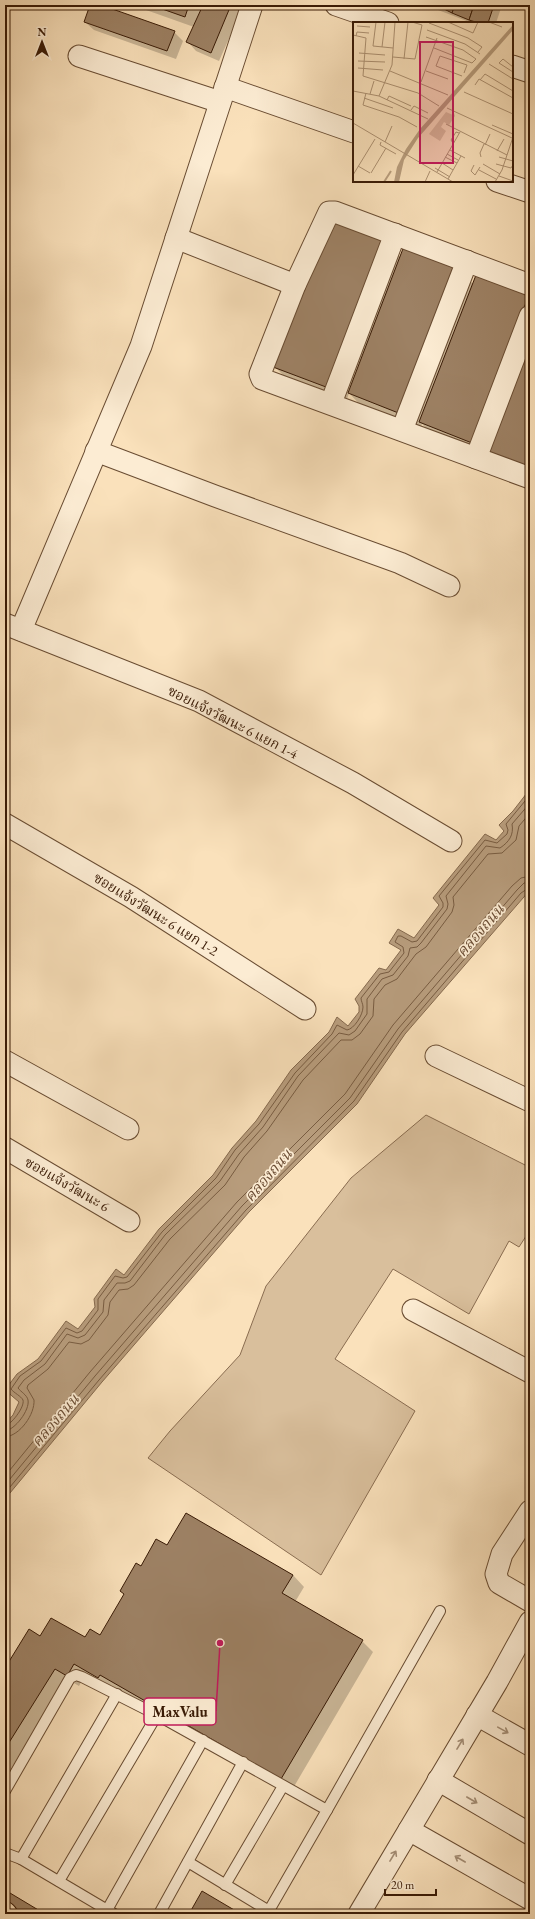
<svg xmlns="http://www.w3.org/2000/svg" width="535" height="1919" font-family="'EB Garamond','Noto Serif Thai',serif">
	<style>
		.green { fill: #d9bf9c; stroke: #896c50 }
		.water { fill: #b89d7d; stroke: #85694d }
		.shadow { fill: #0003 }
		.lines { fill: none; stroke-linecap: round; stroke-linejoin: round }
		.shore { stroke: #785c41; stroke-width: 1 }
		.building { fill: #9d8164; stroke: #391a05 }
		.service-casing { stroke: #694c32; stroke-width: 12 }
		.minor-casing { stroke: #694c32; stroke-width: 23 }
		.primary-casing { stroke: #391a05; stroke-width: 24 }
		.service { stroke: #fcecd3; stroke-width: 10 }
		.minor { stroke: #fcecd3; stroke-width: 21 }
		.primary { stroke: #fae1bb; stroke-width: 22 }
		.oneway { stroke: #a48e76 }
		.labels { text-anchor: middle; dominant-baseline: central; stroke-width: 3.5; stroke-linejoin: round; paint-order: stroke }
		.street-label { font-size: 14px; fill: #391a05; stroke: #fcecd3 }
		.water-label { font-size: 15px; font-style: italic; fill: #6c4e35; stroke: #fcecd3 }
		.inset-river { fill: none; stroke: #b89d7d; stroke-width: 2 }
		.inset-road { fill: none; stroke: #ad9172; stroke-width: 1 }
		.view { fill: #c2185b; fill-opacity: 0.15; stroke: #c2185b; stroke-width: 2 }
		.inset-edge { fill: none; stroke: #391a05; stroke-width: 2 }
		.leader { fill: none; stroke: #c2185b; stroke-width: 1.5 }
		.callout-dot { fill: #c2185b; stroke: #fcecd3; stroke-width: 1.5 }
		.callout { fill: #fcecd3; stroke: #c2185b; stroke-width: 1.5 }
		.callout-label { font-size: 15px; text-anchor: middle; font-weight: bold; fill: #391a05 }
	</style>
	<rect width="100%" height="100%" fill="#fae1bb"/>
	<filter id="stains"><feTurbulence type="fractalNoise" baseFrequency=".005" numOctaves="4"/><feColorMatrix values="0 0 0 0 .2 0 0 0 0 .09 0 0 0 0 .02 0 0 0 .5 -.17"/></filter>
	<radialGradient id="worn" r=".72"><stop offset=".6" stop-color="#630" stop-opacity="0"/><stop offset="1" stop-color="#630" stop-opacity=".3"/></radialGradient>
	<polygon class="green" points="426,1115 527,1166 530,1161 530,1230 519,1247 509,1241 469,1314 393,1269 335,1359 415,1411 321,1575 148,1458 170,1431 240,1355 266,1286 351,1178"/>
	<polygon class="water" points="530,789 530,890 405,1034 357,1104 249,1212 102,1382 5,1499 5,1424 13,1415 19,1402 5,1390 17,1374 38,1359 66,1321 78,1329 95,1307 94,1299 116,1269 124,1275 159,1229 213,1175 232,1148 256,1121 291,1070 329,1032 337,1017 348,1026 359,1012 359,1006 355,999 379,968 386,970 401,950 389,943 398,929 414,938 439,905 433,898 485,834 496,840 504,831 499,825 513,811"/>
	<g class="shadow">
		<polygon points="91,5 98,5 174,32 183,41 176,59 94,30 85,22"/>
		<polygon points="132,5 244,5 219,61 196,51 188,42 194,27"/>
		<polygon points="425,5 497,5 501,8 496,23 472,23"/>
		<polygon points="382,240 401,258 457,267 473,284 530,298 530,479 439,441 422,424 419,431 367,412 349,393 345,405 293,385 274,366"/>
		<polygon points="186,1514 293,1575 304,1587 295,1602 362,1641 373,1652 292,1790 111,1685 109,1689 85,1675 79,1686 67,1679 5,1778 5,1670 41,1638 85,1639 100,1636 141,1567 167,1547"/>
	</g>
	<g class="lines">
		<g class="shore">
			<path d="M5,1426c6,-1 20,-19 18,-26 -2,-4 -9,-7 -12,-11l9,-13 21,-15 25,-33 11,5 5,-2 16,-21v-11l17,-23 8,2 4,-1 35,-45 54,-54 19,-28 24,-26 36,-51 37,-39 5,-9 10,5c7,-1 16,-15 16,-23 0,-3 -2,-6 -2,-9l19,-24 9,-2 15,-19 -1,-6 -8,-5 3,-6h3l11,6 5,-1 26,-34v-4l-4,-7 46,-56 12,3 10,-9 1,-4 -2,-6 24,-29"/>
			<path d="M5,1431c10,-1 25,-21 23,-31 -1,-5 -7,-8 -10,-12l6,-8 21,-16 22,-30 11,4 7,-3 18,-23 1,-12 13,-17h8l5,-2 35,-46 55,-54 19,-27 24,-27 35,-51 41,-43 10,2 6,-4 12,-17v-15l15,-20 11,-4 15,-19 2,-8 7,-1 4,-4 26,-34 1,-5 -2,-8 40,-50 14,2c9,-6 14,-13 12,-24l18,-21"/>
			<path d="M5,1437c15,-1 30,-23 29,-37l-7,-12 1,-3 20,-16 21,-27 12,2 8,-4 19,-25 2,-13 9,-12 9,-1 6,-4 36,-46 55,-54 19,-28 23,-26 36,-51 38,-40h11l8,-6 13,-18 1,-17 11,-14 12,-6 19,-25 10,-7 26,-35 2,-7 -1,-8 35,-43 14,-1 14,-13 3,-14 11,-13"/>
			<polyline points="5,1476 90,1372 237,1202 345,1094 393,1025 512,886 521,878 530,876"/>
			<polyline points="5,1485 95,1376 242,1206 350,1098 398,1029 517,890 524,883 530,882"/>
			<polyline points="5,1493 99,1380 246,1210 354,1101 402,1032 521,893 530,887"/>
		</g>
	</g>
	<g class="building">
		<polygon points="90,5 101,5 175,31 167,51 84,22"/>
		<polygon points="151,5 189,5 185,17"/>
		<polygon points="203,5 231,5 211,53 186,42"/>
		<polygon points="436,5 455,5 452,13"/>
		<polygon points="455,5 474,5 469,20 452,13"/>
		<polygon points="474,5 494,5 488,23 479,23 469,20"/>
		<polygon points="330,219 383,239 326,387 273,367"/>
		<polygon points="404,246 457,266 401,414 348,393"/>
		<polygon points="476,275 529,295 472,443 419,422"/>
		<polygon points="530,340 530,469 487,452"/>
		<polygon points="186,1513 293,1575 282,1593 363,1640 281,1779 100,1675 98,1678 74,1664 67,1676 55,1669 5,1749 5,1668 29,1629 40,1636 51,1618 85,1637 90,1629 100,1635 124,1594 120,1591 136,1563 141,1566 156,1539 167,1545"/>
		<polygon points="5,1890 45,1914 5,1914"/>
		<polygon points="202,1891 241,1914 189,1914"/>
	</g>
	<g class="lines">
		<g class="service-casing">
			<g id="service">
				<polyline points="5,1791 70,1678 76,1675 82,1677 157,1715 327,1810 267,1914"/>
				<polyline points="327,1810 440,1611"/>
				<polyline points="5,1853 21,1859 114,1914"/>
				<polyline points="21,1859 117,1694"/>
				<polyline points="188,1862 269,1911"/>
				<polyline points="59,1881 157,1715"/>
				<polyline points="225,1885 283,1786"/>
				<polyline points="107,1910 203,1740"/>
				<polyline points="159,1914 243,1762"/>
			</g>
		</g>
		<g class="minor-casing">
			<g id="minor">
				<polyline points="336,5 388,23"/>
				<polyline points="79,56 220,102"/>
				<polyline points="512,66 530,72"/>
				<polyline points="225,87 354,132"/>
				<polyline points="497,181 530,192"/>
				<polyline points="176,238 295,285"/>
				<polyline points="530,285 335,212 329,212 295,285 260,374 262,379 530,478"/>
				<polyline points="331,403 395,234"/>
				<polyline points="402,430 467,261"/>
				<polyline points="96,451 215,496 400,563 449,586"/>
				<polyline points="476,458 530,316"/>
				<polyline points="5,624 199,701 353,783 451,841"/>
				<polyline points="21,630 141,346 252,5"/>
				<polyline points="5,824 131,897 305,1009"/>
				<polyline points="436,1056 530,1101"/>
				<polyline points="5,1061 128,1129"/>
				<polyline points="5,1148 129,1221"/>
				<polyline points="413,1310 530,1372"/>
				<polyline points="530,1511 502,1554 496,1574 499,1583 530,1601"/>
				<polyline points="477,1715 530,1745"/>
				<polyline points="438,1780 530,1834"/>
				<polyline points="409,1830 530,1899"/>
				<polyline points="359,1914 497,1682 530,1622"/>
			</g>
		</g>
		<g class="primary-casing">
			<polyline id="primary" points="5,1913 6,1914"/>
		</g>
		<use href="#service" class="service"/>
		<use href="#minor" class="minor"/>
		<use href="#primary" class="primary"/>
	</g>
	<defs><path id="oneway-shaft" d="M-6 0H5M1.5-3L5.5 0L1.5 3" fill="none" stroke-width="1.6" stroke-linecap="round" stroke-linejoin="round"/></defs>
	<g class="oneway">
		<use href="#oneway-shaft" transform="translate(503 1730) rotate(29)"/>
		<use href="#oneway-shaft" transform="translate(460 1744) rotate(-59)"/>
		<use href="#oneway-shaft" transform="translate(472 1800) rotate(30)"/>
		<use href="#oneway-shaft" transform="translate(393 1856) rotate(-59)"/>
		<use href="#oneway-shaft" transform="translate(460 1859) rotate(-150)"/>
	</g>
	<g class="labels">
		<g class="street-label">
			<text transform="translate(233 722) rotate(27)">ซอยแจ้งวัฒนะ 6 แยก 1-4</text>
			<text transform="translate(156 914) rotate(32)">ซอยแจ้งวัฒนะ 6 แยก 1-2</text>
			<text transform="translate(67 1184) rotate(30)">ซอยแจ้งวัฒนะ 6</text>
		</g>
		<g class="water-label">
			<text transform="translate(480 930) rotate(-49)">คลองถนน</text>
			<text transform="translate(268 1175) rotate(-49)">คลองถนน</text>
			<text transform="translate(55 1420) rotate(-49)">คลองถนน</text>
		</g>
	</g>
	<g transform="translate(353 22)">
		<rect width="160" height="160" fill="#fae1bb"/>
		<path d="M93,90l7,3 1,-2 1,3 -6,9 -5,-3 -3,5 5,4 -6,10 -11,-7z" fill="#d9bf9c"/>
		<path d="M160,3v5l-95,108 -14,22 -5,22h-5l3,-15 9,-18 14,-20z" fill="#b89d7d"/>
		<path class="inset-river" d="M31,160l7,-11"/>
		<path class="inset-road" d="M23,0l-3,24 20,2M95,0l25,11 5,-11M136,0l13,5M76,1l39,15 14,9 -4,5M4,4l13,1M74,8l38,14 15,10M0,13l13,3 -3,38 55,17 21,13M3,14l1,-4 12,1M73,15l37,13 13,9 -4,4 -38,-15M29,25l3,-25M6,31l26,2M40,35l22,2 7,-34 -10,-3M51,37l4,-37M5,39l27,1M136,42l24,15M160,45l-10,-8 -4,4 14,9M5,46l25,2M37,49l58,24M73,49l22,8M109,54l-26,-10 4,-10 27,9 -3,8M127,58l5,-6 28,17M68,60l16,-44M122,63l4,-6 34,19M0,69l26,5 49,23M111,70l49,22M13,71l-3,12 36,12 18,10M17,72l4,-13M26,74l13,-31 3,-43M11,76l29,10M34,78l2,-4 22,10M94,86l65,30M58,88l3,-4 14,7M0,101l100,59M93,102l61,31M139,103l21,9M28,120l-1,3 16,9M32,120l7,-16M100,121l-2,-3 5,-8 3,1M132,123l5,-11M97,128l15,8M144,129l7,-12M94,132l11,6M92,135l12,6M128,135l-1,-4 4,-9M146,135l14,4M89,141l11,7M130,142l17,10M143,142l15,4 2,-3M121,143l-3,6 4,4 5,-8M5,144l12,7M82,146l15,9M126,148l17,9M84,150l23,-40M18,151l15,-25M0,153l22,-36M146,154l14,5M95,157l13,-23M72,160l5,-11M142,160l7,-12 11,-33"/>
		<path class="view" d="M67,20h33v121h-33z"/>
		<rect width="160" height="160" class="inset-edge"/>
	</g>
	<path class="leader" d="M220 1643L216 1711"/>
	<circle class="callout-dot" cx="220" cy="1643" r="4"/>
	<rect class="callout" x="144" y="1698" width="72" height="27" rx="4"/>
	<g class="callout-label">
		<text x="180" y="1717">MaxValu</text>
	</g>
	<rect width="535" height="1919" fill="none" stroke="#fae1bb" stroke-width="20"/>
	<rect x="6" y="6" width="523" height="1907" fill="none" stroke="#391a05" stroke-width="2"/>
	<rect x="10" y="10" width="515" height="1899" fill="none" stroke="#391a05"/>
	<g transform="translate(42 42)" stroke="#fcecd3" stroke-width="3" paint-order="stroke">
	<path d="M0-3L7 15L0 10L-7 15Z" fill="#391a05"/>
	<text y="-6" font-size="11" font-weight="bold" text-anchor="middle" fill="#391a05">N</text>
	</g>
	<path d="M385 1889v6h51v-6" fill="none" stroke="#391a05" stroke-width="2"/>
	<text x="391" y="1889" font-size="12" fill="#391a05" stroke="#fcecd3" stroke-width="3" paint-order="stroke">20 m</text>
	<rect width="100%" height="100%" filter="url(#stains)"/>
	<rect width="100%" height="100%" fill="url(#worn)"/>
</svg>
